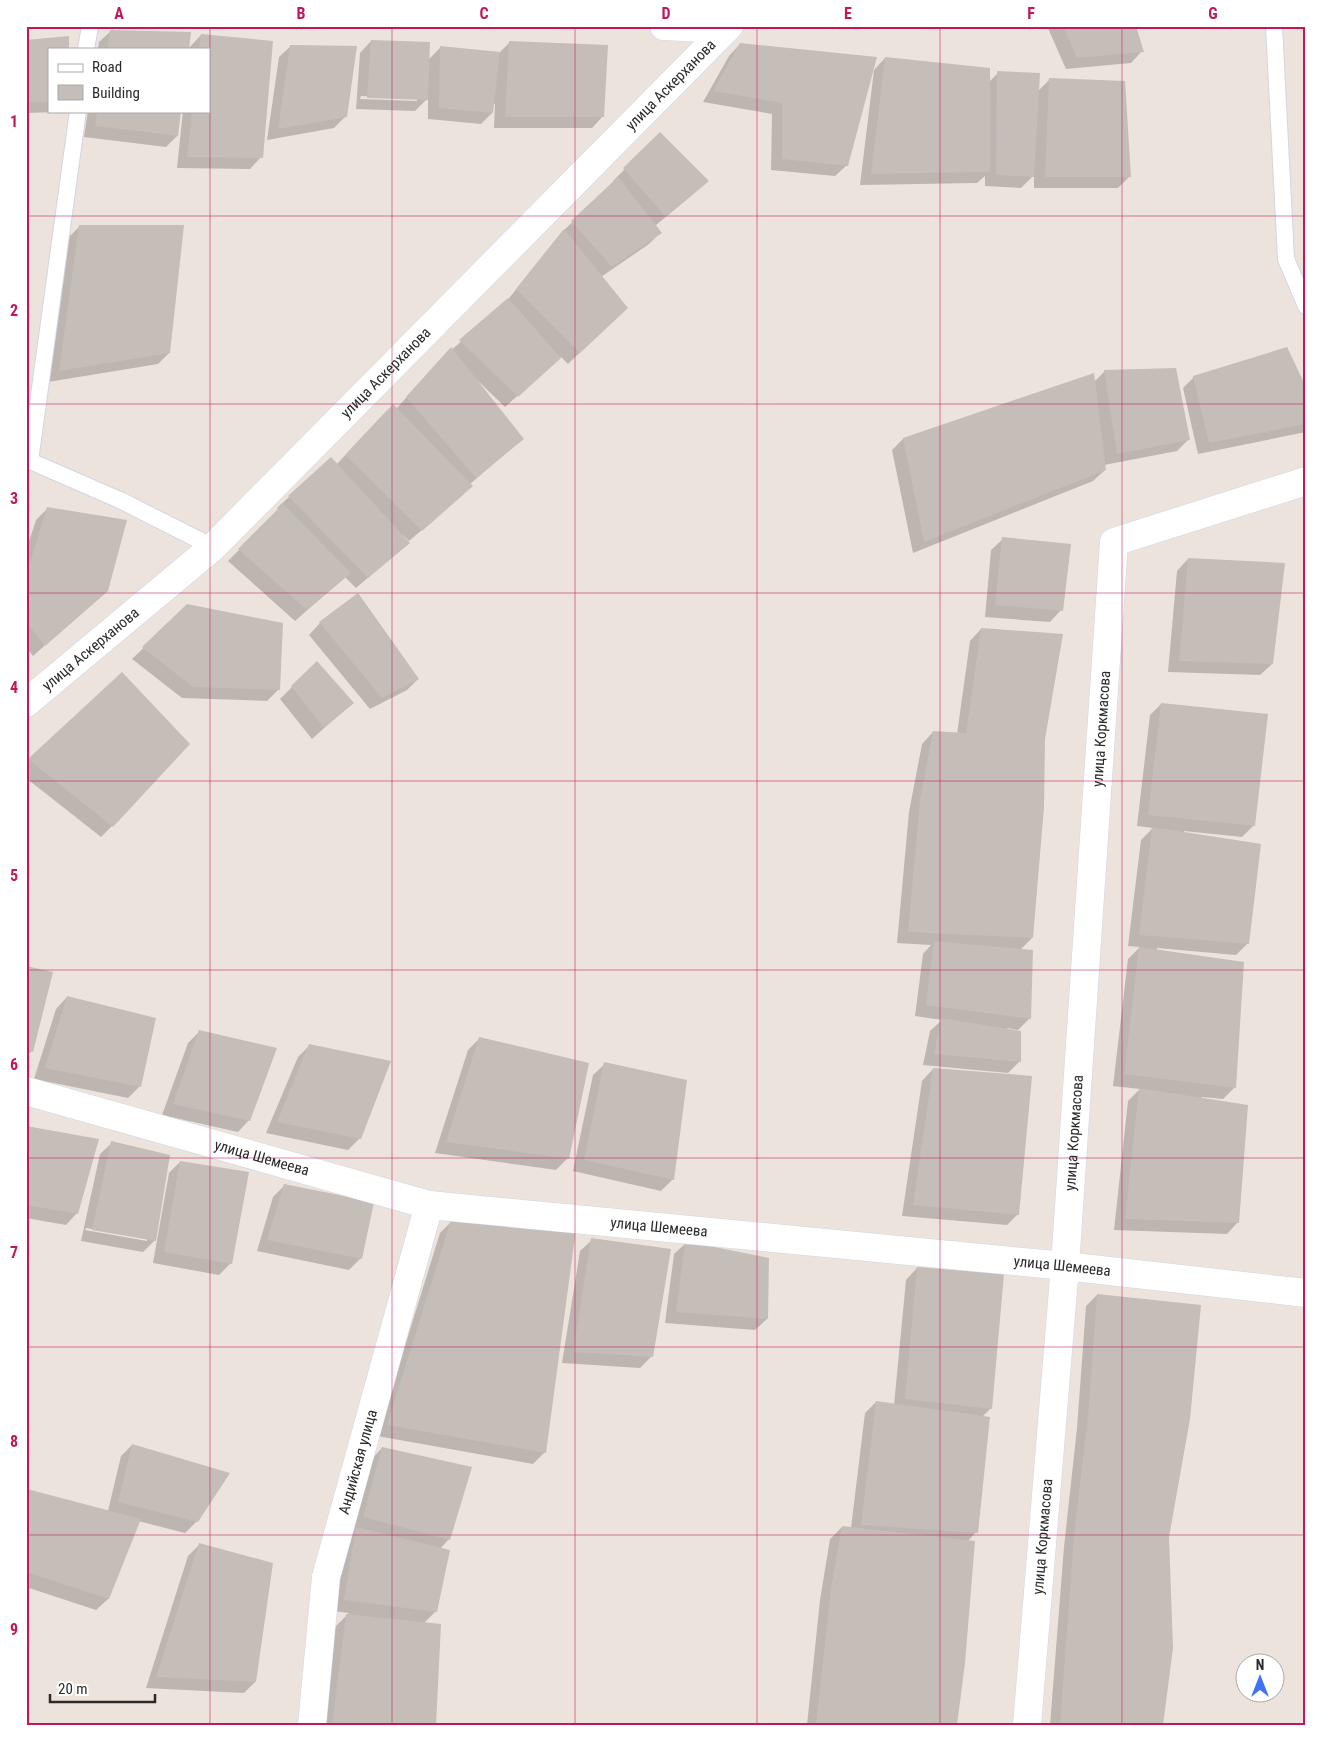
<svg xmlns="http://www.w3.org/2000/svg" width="1332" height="1751" font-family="'Roboto Condensed',sans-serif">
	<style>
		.shadow { fill: #0003; fill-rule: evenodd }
		.building { fill: #c4bdb8 }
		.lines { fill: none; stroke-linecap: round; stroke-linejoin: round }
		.lane-casing { stroke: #d1d6e2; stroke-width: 18 }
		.street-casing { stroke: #d1d6e2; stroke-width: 29 }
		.lane { stroke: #fff; stroke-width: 16 }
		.street { stroke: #fff; stroke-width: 28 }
		.grid { fill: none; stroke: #c2185b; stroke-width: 1; stroke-opacity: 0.55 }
		.labels { text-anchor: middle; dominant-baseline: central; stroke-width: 4; stroke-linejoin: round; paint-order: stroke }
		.street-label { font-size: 15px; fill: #2a2a2a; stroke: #fff }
		.neatline { fill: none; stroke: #c2185b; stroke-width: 2 }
		.grid-label { font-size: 16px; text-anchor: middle; font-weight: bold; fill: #c2185b }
	</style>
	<rect width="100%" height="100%" fill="#ece3dc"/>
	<g class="shadow">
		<polygon points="1047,26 1135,26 1142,51 1131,63 1066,69"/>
		<polygon points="111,31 188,49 98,49 99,42"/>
		<polygon points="201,35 271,42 261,157 250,169 177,168 183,111 209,111 209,49 188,49"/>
		<polygon points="26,41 49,49 49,111 58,112 26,113"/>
		<path d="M371,41l57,19 12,-12 59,5 11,-11 93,74 -11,12h-98l1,-24h-2l-1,9 -11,11 -53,-5v-21l-13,13 -59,-2 4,-56zM361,96l56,2v3l-57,-2z"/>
		<polygon points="740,44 847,165 835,176 771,170 772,114 703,102 729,56"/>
		<polygon points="291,46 346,116 334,128 267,140 279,57"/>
		<polygon points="885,58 989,82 998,73 1037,92 1050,79 1130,176 1118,188 1034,188 1034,175 1021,188 985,186 985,176 977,183 860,185 874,70"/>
		<polygon points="88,111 180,111 177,136 166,147 84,137"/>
		<polygon points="660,134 708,181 655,226 660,233 649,244 601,277 615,319 568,364 561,357 505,407 478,381 477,382 522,439 470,484 460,497 409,541 403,535 402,536 408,543 356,588 345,577 295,621 228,561 279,510 277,508 289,497 336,465 381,417 396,409 440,360 506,302 561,233 614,182 613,181"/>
		<polygon points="79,227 169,353 158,364 48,382 68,238"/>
		<polygon points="1105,371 1188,440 1177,451 1104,465 1105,470 1093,481 913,553 892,450 903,439 1094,382"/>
		<polygon points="1194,377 1306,390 1306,432 1198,454 1183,388"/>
		<polygon points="47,509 98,598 33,656 26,647 26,551 36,520"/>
		<polygon points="1003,539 1061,610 1050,622 985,617 991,550"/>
		<polygon points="1188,559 1272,664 1260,675 1168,672 1177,571"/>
		<polygon points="358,594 418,679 407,690 370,709 309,635 320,623"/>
		<polygon points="187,606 278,690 267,701 182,698 132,659"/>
		<polygon points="981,629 1043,739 1043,807 1032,938 1020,950 1030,1018 1018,1030 1007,1028 1020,1061 1008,1073 923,1065 930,1031 942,1020 915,1016 923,954 931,945 897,943 909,812 922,744 933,732 957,734 970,641"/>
		<polygon points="317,662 352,703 312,739 280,699"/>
		<polygon points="122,673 112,826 101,837 26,778 26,763"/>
		<polygon points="1161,704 1254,825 1242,837 1184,831 1184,833 1248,943 1236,955 1157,948 1157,950 1243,963 1234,1088 1223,1099 1202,1097 1201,1099 1238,1222 1227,1234 1114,1230 1128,1101 1140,1089 1113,1086 1128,959 1140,947 1128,946 1141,840 1153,828 1137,826 1150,715"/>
		<polygon points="26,968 32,1051 26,1056"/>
		<polygon points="67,997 139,1087 128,1098 34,1079 56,1009"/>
		<polygon points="199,1032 249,1120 238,1132 162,1115 188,1043"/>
		<polygon points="479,1039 568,1158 556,1170 435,1153 468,1050"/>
		<polygon points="310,1045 360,1138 348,1150 266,1133 298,1057"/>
		<polygon points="605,1064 673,1179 661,1191 573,1171 593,1075"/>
		<polygon points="933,1069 1018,1214 1007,1225 902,1216 922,1081"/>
		<polygon points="26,1128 77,1213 66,1225 26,1218"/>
		<path d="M112,1143l44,96 -13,13 -62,-11 19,-87zM86,1228l61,11v2l-62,-11z"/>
		<polygon points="180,1162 231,1263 219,1275 153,1263 169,1173"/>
		<polygon points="285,1185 361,1258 349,1270 257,1251 273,1197"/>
		<polygon points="452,1221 574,1230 544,1453 533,1464 377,1436 440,1233"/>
		<polygon points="592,1240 652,1356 640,1368 562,1363 580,1251"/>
		<polygon points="686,1243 767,1319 755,1330 665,1323 674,1254"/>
		<polygon points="917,1268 991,1408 982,1417 976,1532 967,1542 956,1725 807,1725 820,1600 830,1539 842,1527 851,1528 865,1413 876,1402 894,1405 906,1280"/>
		<polygon points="1097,1295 1168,1537 1161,1725 1050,1725 1064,1547 1077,1428 1086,1306"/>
		<polygon points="132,1445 197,1521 185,1533 138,1521 108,1599 96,1610 26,1587 26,1491 108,1511 121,1456"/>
		<polygon points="382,1448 449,1539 440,1549 436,1611 423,1624 435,1725 323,1725 335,1627 349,1613 333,1611 345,1539 355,1529 353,1529 371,1460"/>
		<polygon points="200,1544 255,1682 244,1693 146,1688 188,1556"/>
	</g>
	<g class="building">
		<polygon points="1063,26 1136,26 1144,52 1077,58"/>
		<polygon points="110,30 191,32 189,49 107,49"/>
		<polygon points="201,34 273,41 263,158 187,157 192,111 209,111 209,49 199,49"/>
		<polygon points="69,36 69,49 49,49 49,102 26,102 26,40"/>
		<polygon points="371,40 430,42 428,100 367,98"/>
		<polygon points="509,41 608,45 604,117 505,117"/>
		<polygon points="740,43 877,57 848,166 782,159 782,103 713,91"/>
		<polygon points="290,45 357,46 347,117 278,129"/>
		<polygon points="440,46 500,52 493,113 439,108"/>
		<polygon points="885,57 990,68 990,172 871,174"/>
		<polygon points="997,71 1040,73 1034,177 996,175"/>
		<polygon points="1049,78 1125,81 1131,177 1045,177"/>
		<polygon points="97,111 181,111 178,136 95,126"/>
		<polygon points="660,132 709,181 666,217 623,168"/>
		<polygon points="618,177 662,233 612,267 571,221"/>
		<polygon points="79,225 184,225 170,353 59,371"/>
		<polygon points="564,229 628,308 580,353 516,289"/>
		<polygon points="508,298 561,358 518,397 459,340"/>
		<polygon points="451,347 524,439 476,478 406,397"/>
		<polygon points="1287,347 1306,387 1306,424 1209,443 1193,376"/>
		<polygon points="1176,368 1190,440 1117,454 1104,370"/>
		<polygon points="1094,373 1106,470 924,542 903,438"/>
		<polygon points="393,404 473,486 422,531 345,455"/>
		<polygon points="331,457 410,543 368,578 288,496"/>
		<polygon points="283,504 351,573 307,610 238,549"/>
		<polygon points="47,507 127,520 108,591 45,646 26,622 26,575"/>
		<polygon points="1002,537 1071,544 1063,611 995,605"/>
		<polygon points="1188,558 1285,563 1273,664 1179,661"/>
		<polygon points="358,593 419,679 382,698 319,622"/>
		<polygon points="187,604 283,623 280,690 193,687 142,647"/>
		<polygon points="981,628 1063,634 1045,739 1044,807 1033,938 908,932 920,800 933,731 966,733"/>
		<polygon points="317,661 354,703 324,728 291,686"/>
		<polygon points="122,672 190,744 113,827 28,759"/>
		<polygon points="1161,703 1268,714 1255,826 1148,815"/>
		<polygon points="1152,827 1261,844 1249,944 1139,935"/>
		<polygon points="934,941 1033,950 1031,1019 926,1005"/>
		<polygon points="1139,947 1244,962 1236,1088 1124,1074"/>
		<polygon points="26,966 53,972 33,1052 26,1050"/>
		<polygon points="67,996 156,1018 141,1087 45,1068"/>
		<polygon points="941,1018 1021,1031 1021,1062 934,1054"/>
		<polygon points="199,1030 277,1048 250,1121 173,1104"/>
		<polygon points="479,1037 589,1063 569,1159 446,1142"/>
		<polygon points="309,1044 391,1061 361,1139 277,1122"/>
		<polygon points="604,1062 687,1080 674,1180 584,1160"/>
		<polygon points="933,1068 1032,1076 1019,1215 913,1205"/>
		<polygon points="1139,1088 1248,1105 1239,1223 1125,1219"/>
		<polygon points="26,1126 99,1139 78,1214 26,1205"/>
		<polygon points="111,1141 170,1155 156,1241 92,1230"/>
		<polygon points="180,1161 249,1172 232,1264 164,1252"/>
		<polygon points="284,1184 374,1202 362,1259 267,1240"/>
		<polygon points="451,1220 576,1229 546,1453 387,1425"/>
		<polygon points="591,1238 671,1249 653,1357 573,1352"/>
		<polygon points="685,1241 769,1258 768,1319 676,1312"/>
		<polygon points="917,1267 1004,1274 992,1409 905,1399"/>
		<polygon points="1097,1294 1201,1305 1190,1419 1169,1537 1173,1648 1163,1725 1060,1725 1074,1534 1088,1416"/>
		<polygon points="876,1401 990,1417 978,1533 861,1525"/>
		<polygon points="132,1444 230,1473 198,1522 118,1502"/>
		<polygon points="382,1447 472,1467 450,1540 363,1517"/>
		<polygon points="27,1489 141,1519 109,1599 26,1572"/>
		<polygon points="842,1526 975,1541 965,1663 957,1725 816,1725 831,1588"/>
		<polygon points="356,1527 450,1550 437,1612 344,1600"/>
		<polygon points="199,1543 273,1563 256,1682 156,1677"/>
		<polygon points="346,1614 441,1624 436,1725 332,1725"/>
	</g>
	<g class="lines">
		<g class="lane-casing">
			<g id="lane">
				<polyline points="1274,26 1286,259 1306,306"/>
				<polyline points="86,49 90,26"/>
				<polyline points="78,111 30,461 122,501 213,547"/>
			</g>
		</g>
		<g class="street-casing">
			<g id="street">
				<polyline points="664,26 726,29"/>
				<path id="s1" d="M26,703l187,-156 516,-521"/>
				<path id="s2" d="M26,1091l403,114 636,61 241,27"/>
				<path id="s3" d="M312,1725l14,-148 103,-372"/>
				<path id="s4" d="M1027,1725l38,-459 49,-724 192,-61"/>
			</g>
		</g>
		<use href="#lane" class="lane"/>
		<use href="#street" class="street"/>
	</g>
	<path class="grid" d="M210,26v1699M392,26v1699M575,26v1699M757,26v1699M940,26v1699M1122,26v1699M26,216h1280M26,404h1280M26,593h1280M26,781h1280M26,970h1280M26,1158h1280M26,1347h1280M26,1535h1280"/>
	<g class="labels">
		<g class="street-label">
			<text stroke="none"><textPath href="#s1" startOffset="894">улица Аскерханова</textPath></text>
			<text stroke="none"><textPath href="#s1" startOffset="489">улица Аскерханова</textPath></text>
			<text stroke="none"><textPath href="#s1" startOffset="84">улица Аскерханова</textPath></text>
			<text stroke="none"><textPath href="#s4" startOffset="999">улица Коркмасова</textPath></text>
			<text stroke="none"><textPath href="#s4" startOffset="594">улица Коркмасова</textPath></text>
			<text stroke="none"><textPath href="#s2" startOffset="245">улица Шемеева</textPath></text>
			<text stroke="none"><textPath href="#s2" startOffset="650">улица Шемеева</textPath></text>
			<text stroke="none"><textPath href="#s2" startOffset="1055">улица Шемеева</textPath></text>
			<text stroke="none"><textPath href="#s3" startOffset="268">Андийская улица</textPath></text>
			<text stroke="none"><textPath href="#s4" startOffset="189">улица Коркмасова</textPath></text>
		</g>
	</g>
	<rect width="1332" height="1751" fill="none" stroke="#ffffff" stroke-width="55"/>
	<rect x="48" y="48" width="162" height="65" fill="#ffffff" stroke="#aaaaaa"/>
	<rect x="58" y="64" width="25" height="8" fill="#ffffff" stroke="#aaaaaa"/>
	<text x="92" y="72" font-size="15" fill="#2a2a2a">Road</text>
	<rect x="58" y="85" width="25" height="15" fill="#c4bdb8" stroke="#aaaaaa"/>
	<text x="92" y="98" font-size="15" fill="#2a2a2a">Building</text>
	<g transform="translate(1260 1678)"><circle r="24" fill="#ffffff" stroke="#aaaaaa"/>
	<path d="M0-4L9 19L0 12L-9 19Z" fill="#3e73f6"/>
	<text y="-8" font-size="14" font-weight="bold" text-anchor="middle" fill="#2a2a2a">N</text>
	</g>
	<path d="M50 1694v8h105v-8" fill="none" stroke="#2a2a2a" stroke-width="2.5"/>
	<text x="58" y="1694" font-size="15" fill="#2a2a2a" stroke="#ffffff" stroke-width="4" paint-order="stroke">20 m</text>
	<rect x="28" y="28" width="1276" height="1696" class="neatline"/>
	<g class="grid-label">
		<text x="119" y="19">A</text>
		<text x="301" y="19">B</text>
		<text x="484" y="19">C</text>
		<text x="666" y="19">D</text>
		<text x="848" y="19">E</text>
		<text x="1031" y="19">F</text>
		<text x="1213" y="19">G</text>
		<text x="14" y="127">1</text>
		<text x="14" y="316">2</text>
		<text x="14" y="504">3</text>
		<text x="14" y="693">4</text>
		<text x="14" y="881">5</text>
		<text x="14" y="1070">6</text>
		<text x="14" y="1258">7</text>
		<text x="14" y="1447">8</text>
		<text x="14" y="1635">9</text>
	</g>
</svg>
